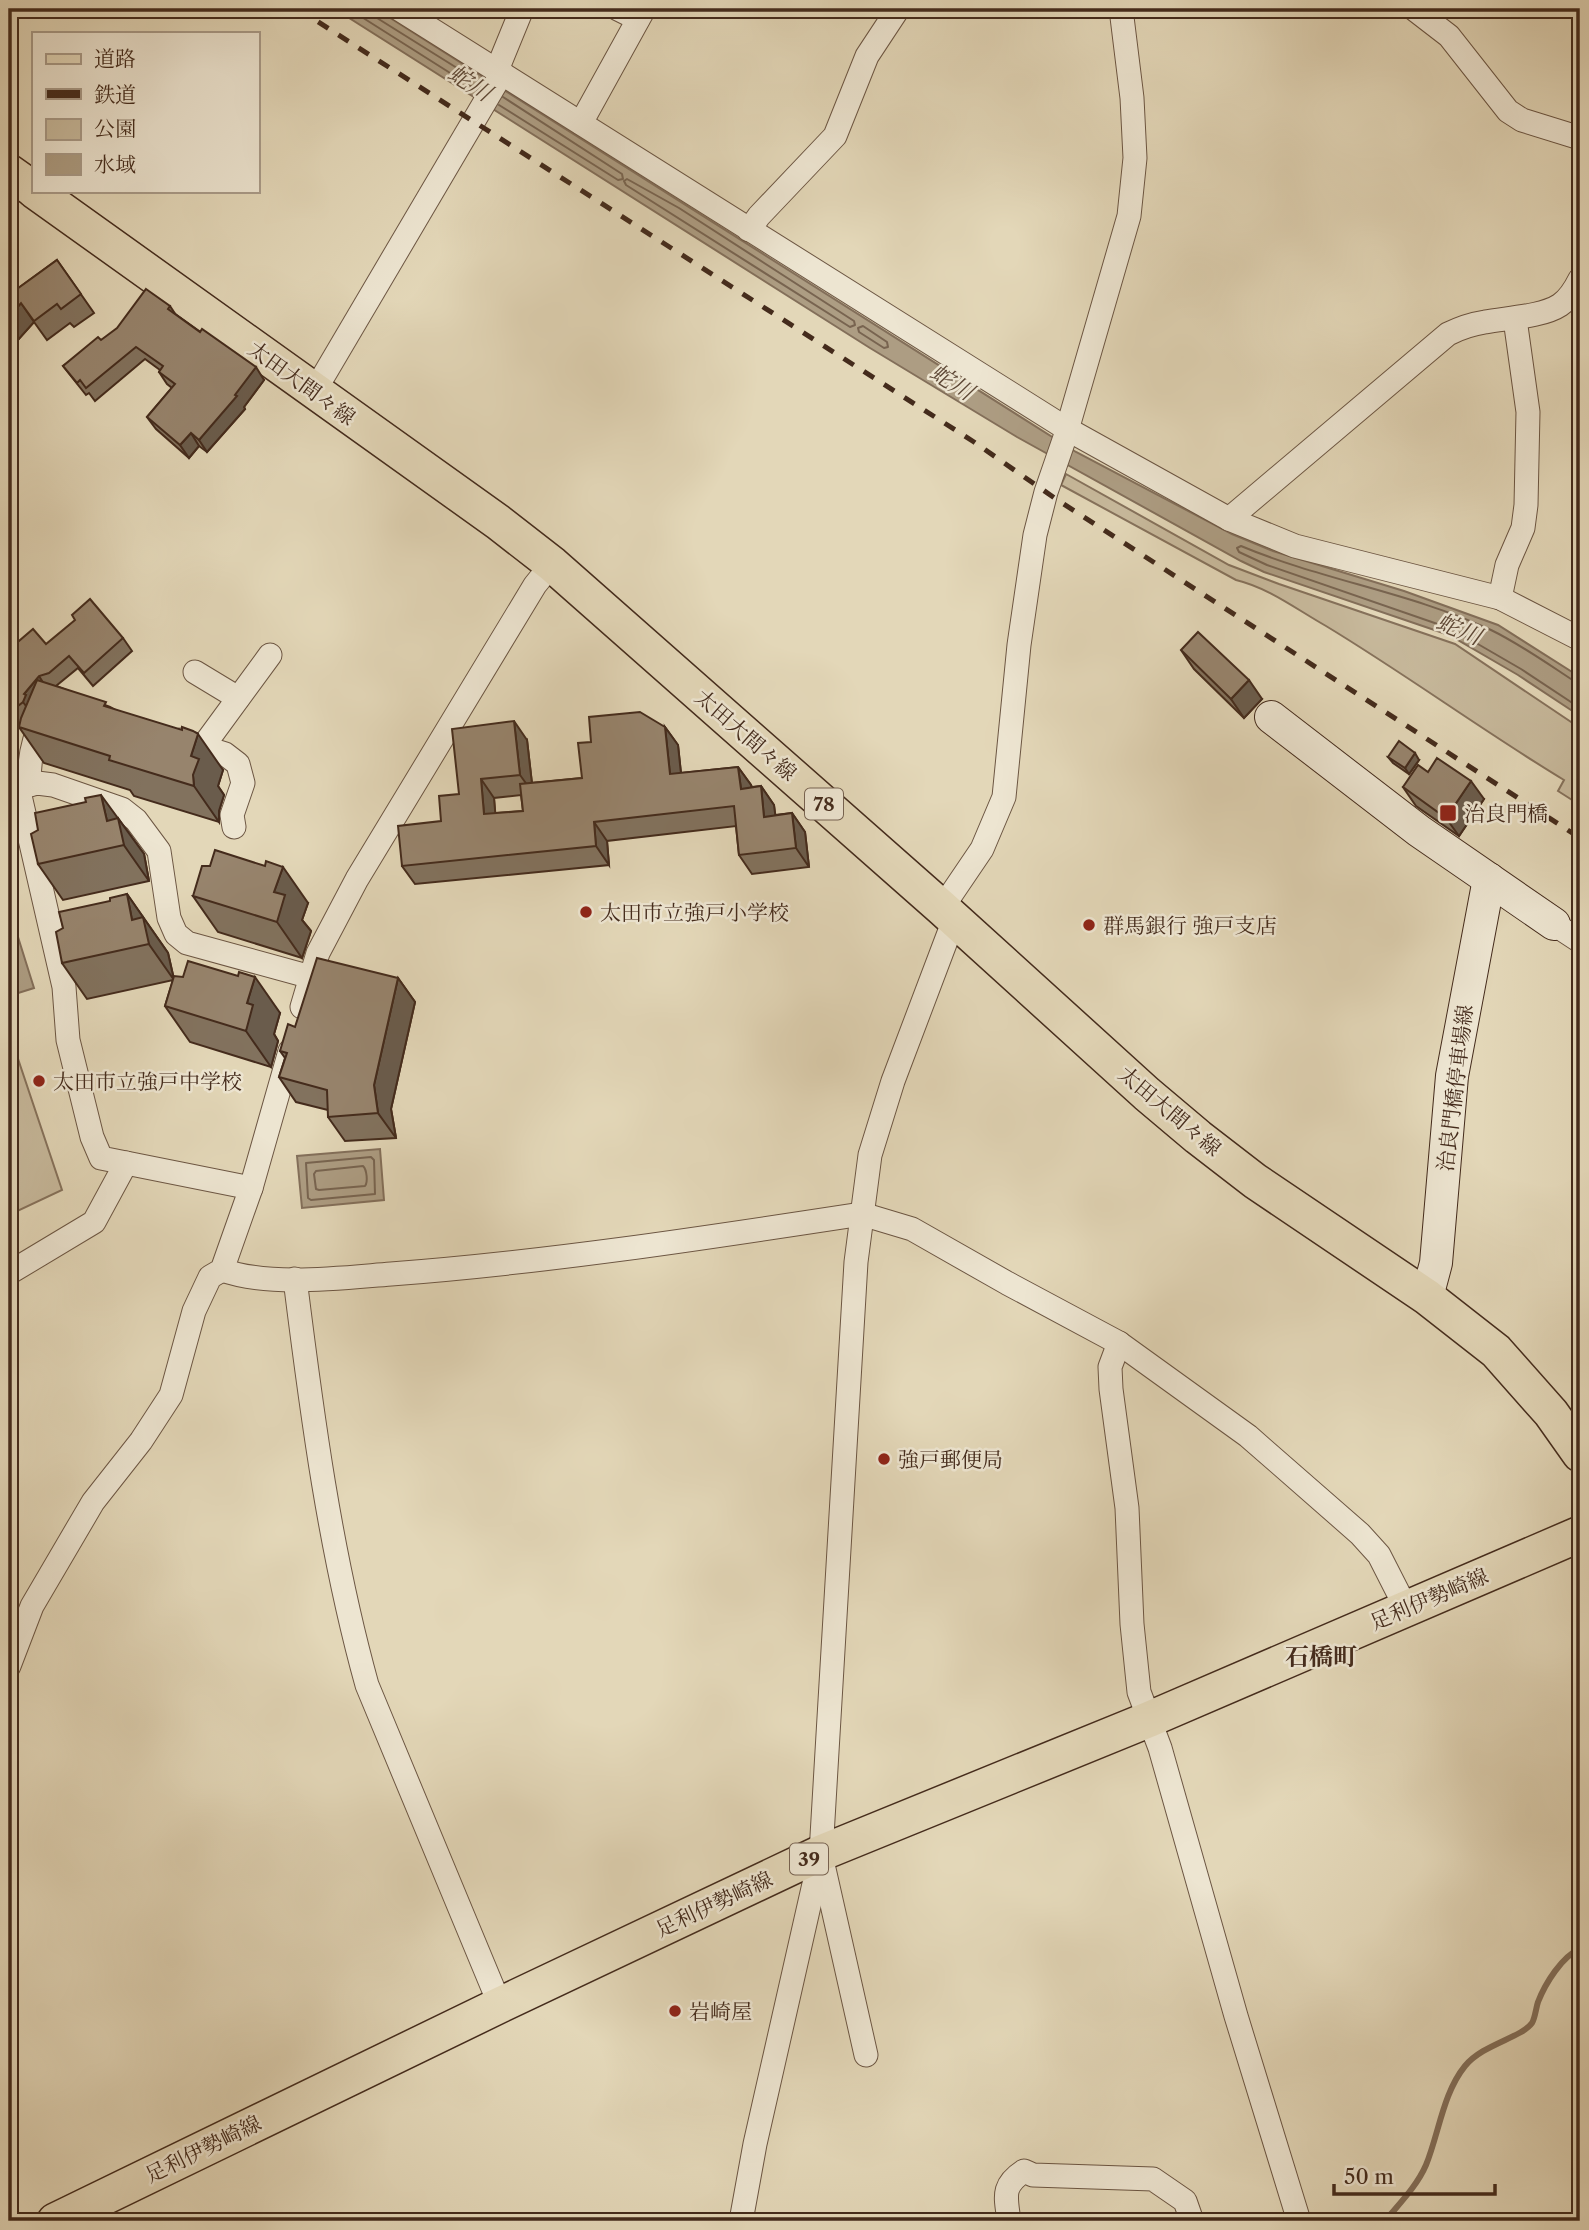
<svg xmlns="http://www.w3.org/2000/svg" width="1589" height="2230" font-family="'Libre Caslon Text','Noto Serif JP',serif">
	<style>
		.green { fill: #c8ba9d; stroke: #86725c; stroke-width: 2 }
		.water { fill: #ad9d83; stroke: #836f5a; stroke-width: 2 }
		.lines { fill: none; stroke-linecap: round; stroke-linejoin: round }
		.shore { stroke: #786450; stroke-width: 2 }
		.stream { stroke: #836f5a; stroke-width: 6 }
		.street-casing { stroke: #6c5643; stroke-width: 25 }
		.secondary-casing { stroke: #442b1c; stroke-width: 34 }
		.primary-casing { stroke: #442b1c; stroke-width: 38 }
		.street { stroke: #ede5d1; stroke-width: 23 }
		.secondary { stroke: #ede5d1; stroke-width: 32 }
		.primary { stroke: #e3d7b8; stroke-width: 35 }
		.rail { stroke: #442b1c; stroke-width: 5; stroke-dasharray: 12 12; stroke-linecap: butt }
		.wall { fill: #82725e; stroke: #442b1c; stroke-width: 2; fill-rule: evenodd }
		.shaded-wall { fill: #6a5c4c; stroke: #442b1c; stroke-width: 2 }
		.building { fill: #97846d; stroke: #442b1c; stroke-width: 2 }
		.poi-dot { fill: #8f2418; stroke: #ede5d1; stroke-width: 2.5 }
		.labels { text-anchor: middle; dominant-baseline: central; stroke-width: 5; stroke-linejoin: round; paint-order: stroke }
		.shield { fill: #ede5d1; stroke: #776352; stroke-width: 2 }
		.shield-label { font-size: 19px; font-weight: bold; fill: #442b1c }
		.street-label { font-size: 21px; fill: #442b1c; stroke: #ede5d1 }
		.poi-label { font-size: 21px; fill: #442b1c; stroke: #ede5d1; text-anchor: start }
		.water-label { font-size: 23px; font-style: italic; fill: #5e4836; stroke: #ede5d1 }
		.quarter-label { font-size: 24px; font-weight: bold; fill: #442b1c; stroke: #ede5d1 }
	</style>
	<rect width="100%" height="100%" fill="#e3d7b8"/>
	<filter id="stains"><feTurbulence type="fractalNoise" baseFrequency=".00286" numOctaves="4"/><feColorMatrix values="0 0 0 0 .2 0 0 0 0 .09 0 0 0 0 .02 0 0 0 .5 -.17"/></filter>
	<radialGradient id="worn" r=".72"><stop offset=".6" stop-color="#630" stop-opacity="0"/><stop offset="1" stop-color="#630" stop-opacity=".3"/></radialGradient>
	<g class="green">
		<path d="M1066,474l163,91 50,19 176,60 125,84v77l-22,-14 6,-11c-81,-49 -157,-105 -238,-154 -30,-17 -57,-38 -90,-46l-175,-95z"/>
		<polygon points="9,1038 11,1038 62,1190 9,1215"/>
	</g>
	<g class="water">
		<polygon points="335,9 376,9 1076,452 1232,534 1273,551 1404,591 1498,625 1580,677 1580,716 1518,675 1449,635 1264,572 1241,561 1017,437 870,348"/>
		<polygon points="18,937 34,988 9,996 9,940"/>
		<polygon points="380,1149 384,1200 302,1208 297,1156"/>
	</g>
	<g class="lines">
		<g class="shore">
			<polyline points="349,9 477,90"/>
			<polyline points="374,9 377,18 481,83"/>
			<polyline points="499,105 618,180 623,179 622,174 503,97"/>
			<polygon points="627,179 679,208 854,321 855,325 850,327 626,185 624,181"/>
			<polygon points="863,326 887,342 888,347 884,348 859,332 858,328"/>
			<path d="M1580,682l-6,-1c-26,-17 -54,-37 -83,-51 -79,-37 -169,-50 -250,-84l-4,2 2,4 28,13 185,64 69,40 59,39"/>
			<polygon points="371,1157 374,1160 375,1194 311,1200 308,1198 306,1163"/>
			<path d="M363,1166c4,4 5,16 2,20l-46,4 -3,-1 -2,-15 2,-3z"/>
		</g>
		<path class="stream" d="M1385,2221c14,-17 32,-35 41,-56 13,-32 17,-72 39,-99 18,-22 56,-28 67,-43 3,-5 4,-15 6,-21 7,-18 24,-46 42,-53"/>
		<g class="street-casing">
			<g id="street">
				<polyline points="399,9 1067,429 1229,519 1295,546 1500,598 1580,639"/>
				<polyline points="618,9 638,19"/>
				<polyline points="1414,9 1449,36 1508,111 1522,120 1580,138"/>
				<polyline points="497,70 522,9"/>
				<polyline points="581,123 644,9"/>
				<polyline points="749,230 759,216 835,136 867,56 898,9"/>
				<polyline points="314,392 502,73"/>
				<path d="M1229,519l219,-185c12,-6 24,-10 37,-12 20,-4 57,-5 75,-17 9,-6 15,-16 20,-26"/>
				<polyline points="1500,598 1507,565 1523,528 1526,505 1528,412 1515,319"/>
				<polyline points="195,672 238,698"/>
				<polyline points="181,740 225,754 238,764 243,783 232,815 234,827"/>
				<polyline points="204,749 207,741 270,655"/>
				<path d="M29,785c0,-21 3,-46 14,-64"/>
				<polyline points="18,787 64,987 68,1040 92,1137 101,1158 251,1188"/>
				<polyline points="9,790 37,783 53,785 122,809 136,820 159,851 169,918 176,934 187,943 311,977"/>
				<polyline points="942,908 982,849 1004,797 1019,645 1035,535 1046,492 1065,437 1129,216 1135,158 1132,98 1121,9"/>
				<polyline points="1554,924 1580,941"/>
				<polyline points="302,1007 318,953 357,879 535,585 552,564"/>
				<path d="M222,1270c48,17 118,8 169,4 158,-12 314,-36 471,-60l50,15 95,54 112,60 129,93 112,98 19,21 27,53"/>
				<polyline points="9,1273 94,1222 126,1163"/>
				<path d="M295,1279c17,136 35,273 72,406l133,320"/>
				<polyline points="1119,1343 1110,1367 1111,1389 1127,1508 1132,1624 1139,1692 1160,1748 1236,2016 1299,2221"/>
				<polyline points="9,1666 32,1606 93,1502 141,1441 171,1395 194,1311 210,1277 222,1270 251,1188 290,1051"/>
				<polyline points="822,1860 866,2055"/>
				<polyline points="741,2221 755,2144 821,1853 856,1262 870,1155 893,1081 949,933 957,923"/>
				<path d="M1009,2221c-3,-24 -8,-35 15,-50l9,4 120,4 32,22 7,20"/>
			</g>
		</g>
		<g class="secondary-casing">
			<g id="secondary">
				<polyline points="1271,717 1419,831 1554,924"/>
				<polyline points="1427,1297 1436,1263 1452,1076 1489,879"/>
			</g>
		</g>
		<g class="primary-casing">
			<g id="primary">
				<polyline points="9,172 33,189"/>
				<polyline points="35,191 498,522 552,564 942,908 1147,1094 1198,1137 1255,1181 1427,1297 1496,1351 1551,1413 1580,1454"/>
				<polyline points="55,2221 500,2005 821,1853 1150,1719 1580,1534"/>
			</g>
		</g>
		<use href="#street" class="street"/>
		<use href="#secondary" class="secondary"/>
		<use href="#primary" class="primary"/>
		<polyline class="rail" points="298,9 974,442 1056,499 1580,838"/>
	</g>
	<g class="wall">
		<polygon points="57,260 94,313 74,327 70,323 47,340 34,322 9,350 17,289"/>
		<polygon points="170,306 176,315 264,380 244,407 245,409 207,452 199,446 189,458 156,429 147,417 172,388 167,384 159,372 160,370 145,359 95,401 89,393 86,395 63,366 101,340"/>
		<polygon points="123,638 132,651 93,686 78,668 56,686 110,707 223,770 218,786 224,795 219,811 219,822 134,796 130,790 44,763 19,727 20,724 15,728 13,725 9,728 9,661 17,654 12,647"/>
		<polygon points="1181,650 1262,699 1244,718 1194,669"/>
		<path d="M665,727l13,18 3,28 57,-6 13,18 1,2 9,-1 13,19 1,10 17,-2 13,19 4,35 -57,7 -13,-19 -3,-29 -129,15 2,24 -194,19 -13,-18 39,-45 18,-27 68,-54 5,43 50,-5 9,-36zM521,795l2,16 -28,2 -1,-15z"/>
		<polygon points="1388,757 1419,760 1409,774 1393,763"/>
		<polygon points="1428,772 1484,799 1459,836 1416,806 1403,787"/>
		<polygon points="118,818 144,854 149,881 63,900 38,864"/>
		<polygon points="127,894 168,953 174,979 280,1013 274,1034 278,1041 271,1067 190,1042 165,1006 173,980 87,999 62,963 110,901"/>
		<polygon points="193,896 308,903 302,920 311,931 302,958 218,932"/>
		<polygon points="398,978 415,1002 391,1109 396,1138 345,1141 328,1117 328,1110 296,1102 279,1077 285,1058 280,1051 295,1027"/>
	</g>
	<g class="shaded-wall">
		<polygon points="21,303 34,322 9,350 9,317"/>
		<polygon points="256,367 264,380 244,407 245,409 207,452 199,440"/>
		<polygon points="191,433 199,446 189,458 180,445"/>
		<polygon points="39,676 47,689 32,714 23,702 24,694"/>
		<polygon points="1249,680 1262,699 1244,718 1231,699"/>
		<polygon points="514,721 527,740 533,793 520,775"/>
		<polygon points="665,727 678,745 683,793 670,774"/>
		<polygon points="198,734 223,770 218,786 224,795 219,811 219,822 194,786 191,756"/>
		<polygon points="1415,753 1419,760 1409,774 1405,768"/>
		<polygon points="738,767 751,785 754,807 741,789"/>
		<polygon points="481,779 494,798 497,833 484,814"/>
		<polygon points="1471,781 1484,799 1459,836 1446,818"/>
		<polygon points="761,786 774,805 778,835 764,817"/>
		<polygon points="101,795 144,854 149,881 107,821"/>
		<polygon points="792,813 805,832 809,867 796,848"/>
		<polygon points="594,822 607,841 609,865 596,846"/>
		<polygon points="283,867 308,903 302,920 311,931 302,958 277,922 274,892"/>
		<polygon points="127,894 168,953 174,980 132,920"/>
		<polygon points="255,977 280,1013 274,1034 278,1041 271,1067 246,1031 247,1003"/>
		<polygon points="398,978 415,1002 391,1109 396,1138 378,1113 374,1085"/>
	</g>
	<g class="building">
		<polygon points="57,260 81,294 61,309 57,304 34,321 21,303 9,317 9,281 17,289"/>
		<polygon points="146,289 170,306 168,309 200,332 202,329 256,367 235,395 237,396 199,440 191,433 180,445 147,417 175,384 159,372 163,366 136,347 86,388 80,380 77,383 63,366 98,337 101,340 117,328"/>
		<polygon points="90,599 123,638 84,673 69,656 49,673 39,676 24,694 26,695 23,702 9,713 9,661 17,654 12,647 33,629 46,644 75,620 72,615"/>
		<polygon points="1198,632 1249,680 1231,699 1181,650"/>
		<polygon points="37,680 106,702 104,706 182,730 182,727 193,731 198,734 191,756 199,759 193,775 194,786 109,760 110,756 19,727 21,718"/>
		<polygon points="640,712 665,727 670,774 738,767 741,789 761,786 764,817 792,813 796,848 739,855 734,806 594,822 596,846 402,866 398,826 441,821 439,796 459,794 452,729 514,721 520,775 481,779 484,814 523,811 520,784 582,778 578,743 591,742 589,717"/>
		<polygon points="1399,741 1415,753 1405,768 1388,757"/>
		<polygon points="1437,758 1471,781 1446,818 1403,787 1418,765 1428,772"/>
		<polygon points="101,795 107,821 118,818 124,845 38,864 31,834 38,830 35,813 86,802 85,798"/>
		<polygon points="215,850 265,866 266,861 283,867 274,892 285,895 277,922 193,896 202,866 210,866"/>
		<polygon points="127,894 132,920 143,917 149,944 62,963 56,932 63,928 59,912 110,901 110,898"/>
		<polygon points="317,958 398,978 374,1085 378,1113 328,1117 327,1090 279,1077 287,1053 280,1051 288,1024 295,1027"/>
		<polygon points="188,961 238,976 239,972 255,977 247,1003 253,1005 246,1031 165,1006 174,976 183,977"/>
	</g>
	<g class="poi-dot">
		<rect x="1439" y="804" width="18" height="18" rx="3.5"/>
		<circle cx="586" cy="912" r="7"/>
		<circle cx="1089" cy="925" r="7"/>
		<circle cx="39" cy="1081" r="7"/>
		<circle cx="884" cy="1459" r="7"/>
		<circle cx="675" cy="2011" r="7"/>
	</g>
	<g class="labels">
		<g class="shield">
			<rect x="805" y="788.5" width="38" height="31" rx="5"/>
			<rect x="790" y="1843.5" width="38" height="31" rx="5"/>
		</g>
		<g class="shield-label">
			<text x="824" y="804">78</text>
			<text x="809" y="1859">39</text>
		</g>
		<g class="street-label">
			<text transform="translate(302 383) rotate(36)">太田大間々線</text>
			<text transform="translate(746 735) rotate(41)">太田大間々線</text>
			<text transform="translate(1455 1088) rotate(-83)">治良門橋停車場線</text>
			<text transform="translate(1170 1111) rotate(40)">太田大間々線</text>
			<text transform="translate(1429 1599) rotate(-23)">足利伊勢崎線</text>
			<text transform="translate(714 1904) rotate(-25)">足利伊勢崎線</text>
			<text transform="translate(203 2149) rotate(-26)">足利伊勢崎線</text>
		</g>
		<g class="poi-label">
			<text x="1464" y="813">治良門橋</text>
			<text x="600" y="912">太田市立強戸小学校</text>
			<text x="1103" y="925">群馬銀行 強戸支店</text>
			<text x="53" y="1081">太田市立強戸中学校</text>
			<text x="898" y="1459">強戸郵便局</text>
			<text x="689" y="2011">岩崎屋</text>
		</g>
		<g class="water-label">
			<text transform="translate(470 83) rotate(32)">蛇川</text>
			<text transform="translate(952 382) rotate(32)">蛇川</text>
			<text transform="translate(1459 629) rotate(22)">蛇川</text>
		</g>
		<g class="quarter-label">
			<text x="1321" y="1656">石橋町</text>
		</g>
	</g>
	<rect width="1589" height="2230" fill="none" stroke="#e3d7b8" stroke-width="35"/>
	<rect x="10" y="10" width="1568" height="2209" fill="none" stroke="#442b1c" stroke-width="3.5"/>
	<rect x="18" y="18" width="1554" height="2195" fill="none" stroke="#442b1c" stroke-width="2"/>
	<rect x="32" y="32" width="228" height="161" fill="#ede5d1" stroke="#a99b89" stroke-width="2"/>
	<rect x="46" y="54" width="35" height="10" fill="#e3d7b8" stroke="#a99b89" stroke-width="2"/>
	<text x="94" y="66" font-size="21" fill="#442b1c">道路</text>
	<rect x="46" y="89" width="35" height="10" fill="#442b1c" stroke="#a99b89" stroke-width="2"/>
	<text x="94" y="102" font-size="21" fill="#442b1c">鉄道</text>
	<rect x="46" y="119" width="35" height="21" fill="#c8ba9d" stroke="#a99b89" stroke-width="2"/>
	<text x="94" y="136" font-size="21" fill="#442b1c">公園</text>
	<rect x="46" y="154" width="35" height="21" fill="#ad9d83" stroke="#a99b89" stroke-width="2"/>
	<text x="94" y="172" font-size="21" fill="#442b1c">水域</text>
	<path d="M1334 2184v10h161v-10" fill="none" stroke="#442b1c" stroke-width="3.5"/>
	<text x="1344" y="2184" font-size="21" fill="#442b1c" stroke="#ede5d1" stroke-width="5" paint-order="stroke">50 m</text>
	<rect width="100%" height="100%" filter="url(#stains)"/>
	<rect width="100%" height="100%" fill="url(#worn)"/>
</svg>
